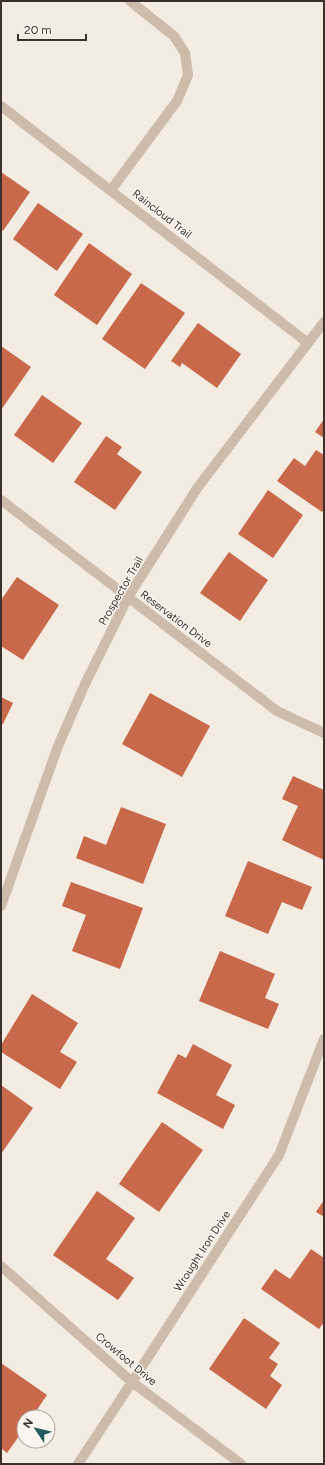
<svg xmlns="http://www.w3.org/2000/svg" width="325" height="1465" font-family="Figtree,sans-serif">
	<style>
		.building { fill: #c8694b }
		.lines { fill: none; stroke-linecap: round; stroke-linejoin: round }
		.minor { stroke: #cdbbac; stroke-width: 10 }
		.labels { text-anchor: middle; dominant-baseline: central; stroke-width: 3; stroke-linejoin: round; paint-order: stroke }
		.street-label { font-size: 11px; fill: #3b302b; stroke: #fbf5ee }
	</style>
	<rect width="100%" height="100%" fill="#f4ebe1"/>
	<g class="building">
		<polygon points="1,172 30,192 3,231 1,229"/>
		<polygon points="38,203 83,234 57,271 13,239"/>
		<polygon points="89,243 132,274 97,325 54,295"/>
		<polygon points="141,283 185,313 145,369 102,339"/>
		<polygon points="198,323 241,354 217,388 182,363 180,367 171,361"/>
		<polygon points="1,346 31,367 1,410"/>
		<polygon points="42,395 82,423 53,463 14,435"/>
		<polygon points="324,419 324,438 315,432"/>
		<polygon points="106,436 122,447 117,454 142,472 115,510 74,482"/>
		<polygon points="316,450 324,455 324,509 322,512 277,481 294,458 305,466"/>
		<polygon points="268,490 303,515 273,558 238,534"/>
		<polygon points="229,552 268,580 240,621 200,593"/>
		<polygon points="17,577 59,605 23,660 1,646 1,600"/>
		<polygon points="150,693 210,726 182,777 122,744"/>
		<polygon points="1,697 13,703 3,724 1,723"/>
		<polygon points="293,776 324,790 324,860 282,840 298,806 282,799"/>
		<polygon points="121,807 166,824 143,884 76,858 84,836 106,845"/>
		<polygon points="248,861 312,887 302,910 282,902 268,934 225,916"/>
		<polygon points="71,882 143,908 120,969 72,951 86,915 62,906"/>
		<polygon points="220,951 275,974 265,998 279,1004 268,1029 199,1001"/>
		<polygon points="32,994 78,1023 60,1052 77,1062 60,1089 1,1052 1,1045"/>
		<polygon points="193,1044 232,1065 216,1095 235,1105 223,1129 157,1093 178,1054 186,1058"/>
		<polygon points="1,1085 33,1108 1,1154"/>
		<polygon points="162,1122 203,1150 159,1212 119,1184"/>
		<polygon points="97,1191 135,1218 106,1259 134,1278 118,1300 53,1255"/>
		<polygon points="324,1200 324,1217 316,1212"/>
		<polygon points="311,1249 324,1258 324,1322 319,1329 261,1289 275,1269 290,1279"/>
		<polygon points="244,1318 280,1343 269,1358 278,1364 270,1376 282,1385 266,1409 209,1369"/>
		<polygon points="1,1363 47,1395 32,1417 24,1417 24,1429 7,1453 1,1448"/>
	</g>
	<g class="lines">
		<g class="minor">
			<polyline points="1,106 308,343"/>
			<polyline points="111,190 177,101 188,75 185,53 174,36 130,1"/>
			<polyline points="1,500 277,711 324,733"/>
			<polyline points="1,906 58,746 85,684 128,597 198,487 324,322"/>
			<polyline points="1,1266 132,1382 241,1464"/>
			<polyline points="78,1464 132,1382 279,1155 324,1039"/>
		</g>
	</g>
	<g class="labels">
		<g class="street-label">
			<text transform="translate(162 214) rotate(38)">Raincloud Trail</text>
			<text transform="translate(121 591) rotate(-60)">Prospector Trail</text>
			<text transform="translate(176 619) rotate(37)">Reservation Drive</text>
			<text transform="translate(202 1251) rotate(-57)">Wrought Iron Drive</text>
			<text transform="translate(126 1359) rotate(40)">Crowfoot Drive</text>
		</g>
	</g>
	<rect width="325" height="1465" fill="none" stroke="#3b302b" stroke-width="4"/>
	<g transform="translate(36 1429) rotate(305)"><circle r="19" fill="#fbf5ee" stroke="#aea6a0"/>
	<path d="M0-3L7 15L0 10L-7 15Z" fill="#1f5a5e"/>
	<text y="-6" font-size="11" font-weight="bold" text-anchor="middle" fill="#3b302b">N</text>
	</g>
	<path d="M18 34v6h68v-6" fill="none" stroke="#3b302b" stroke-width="2"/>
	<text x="24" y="34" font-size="12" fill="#3b302b" stroke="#fbf5ee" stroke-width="3" paint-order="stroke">20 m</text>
</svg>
